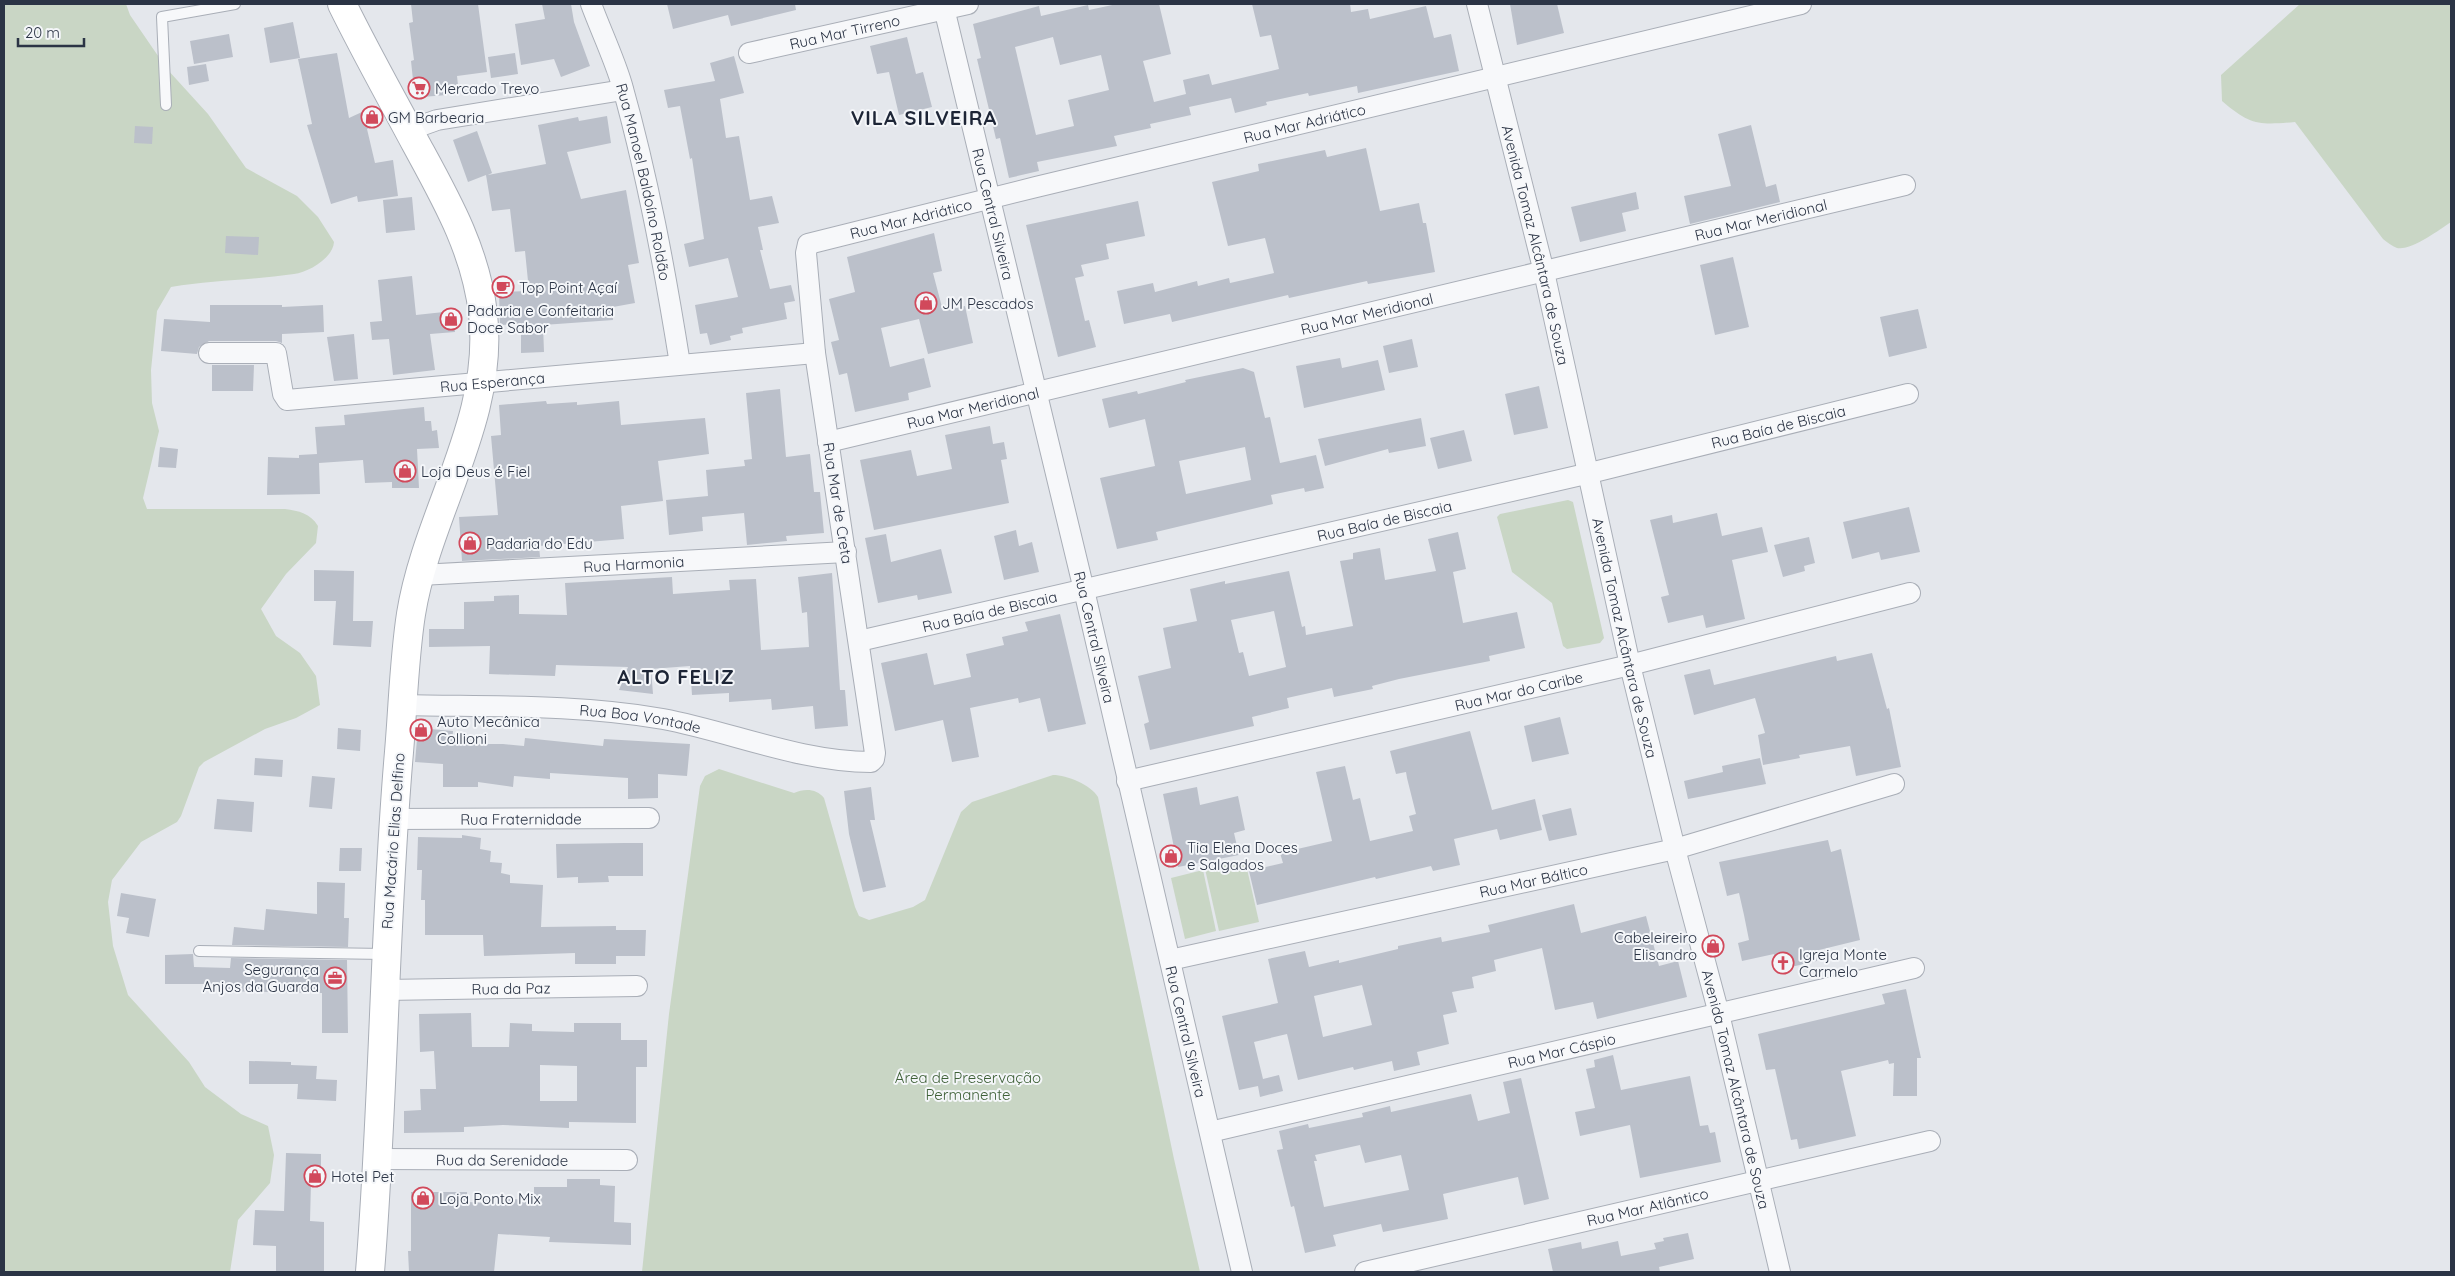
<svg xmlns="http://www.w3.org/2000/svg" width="2455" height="1276" font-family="Quicksand,sans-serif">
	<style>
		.green { fill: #c9d6c5 }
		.building { fill: #bbc0ca; fill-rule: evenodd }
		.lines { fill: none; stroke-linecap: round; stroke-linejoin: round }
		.service-casing { stroke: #a9aeb7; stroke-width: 12 }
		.minor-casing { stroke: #a9aeb7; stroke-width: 22 }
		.secondary-casing { stroke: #a9aeb7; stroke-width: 30 }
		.service { stroke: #f7f8fa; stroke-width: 10 }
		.minor { stroke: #f7f8fa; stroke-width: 20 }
		.secondary { stroke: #fff; stroke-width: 28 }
		.labels { text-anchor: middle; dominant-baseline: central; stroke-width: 4; stroke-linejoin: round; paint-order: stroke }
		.street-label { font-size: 15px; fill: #2b3445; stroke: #f4f6f9 }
		.poi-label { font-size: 15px; fill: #2b3445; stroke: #f4f6f9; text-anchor: start }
		.park-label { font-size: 15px; fill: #3f6138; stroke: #f4f6f9 }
		.district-label { font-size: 20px; font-weight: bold; letter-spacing: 1px; fill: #1d2536; stroke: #f4f6f9 }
	</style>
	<rect width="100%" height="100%" fill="#e4e7ec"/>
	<g class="green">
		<path d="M4,4h122l4,11 37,54 41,45 38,54 51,28 21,21 16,25c-1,16 -25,30 -40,32 -41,6 -82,6 -123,13l-14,24 -6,59 1,33 7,28 -16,67 4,11h138c14,2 25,4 33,17l-2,17 -30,31 -25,35 15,27 24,17 16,23 4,29 -24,13 -31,11 -61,33 -5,5 -18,49 -4,6 -36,20 -29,38 -4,22 5,44 15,49 61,67 16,25 36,27 27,12 6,29 -4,28 -32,37 -8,52h-226z"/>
		<path d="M2300,4h151v218c-12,8 -40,29 -54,26 -5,-2 -10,-6 -14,-9l-88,-117c-35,3 -44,4 -73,-21l-1,-26z"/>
		<polygon points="1568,500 1573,502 1604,638 1600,643 1567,649 1563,646 1552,603 1512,572 1497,517 1500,514"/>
		<path d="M719,769l75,24c11,-5 23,-4 30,5l31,109 4,9 10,4 44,-13 12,-7 36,-88 11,-10 81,-27c14,0 38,10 45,22l76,362 26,113h-558l27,-258 31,-228 5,-10z"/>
		<polygon points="1245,860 1259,922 1219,931 1205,869"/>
		<polygon points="1203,870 1216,931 1185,939 1171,878"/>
	</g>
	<g class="building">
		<polygon points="411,4 478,4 487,72 457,76 459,94 422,97 413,80 411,61 414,60 409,23 413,22"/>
		<polygon points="542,4 571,4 574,22 590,66 561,77 554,59 521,65 515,24 545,19"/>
		<polygon points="667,4 795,4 796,10 731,26 728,15 673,29"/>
		<path d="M1117,4h42l12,50 -28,7 11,41 32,-8 -3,-14 26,-6 3,11 67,-16 -8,-34 -11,2 -8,-33h98l1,8 17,-3 2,10 56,-13 8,32 17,-4 8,37 -101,22 -1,-7 -48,10 -1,-3 -42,9 1,3 -32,8 -4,-15 -42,9 2,8 -41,9 1,4 -37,8 3,10 -80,16 2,9 -30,7 -9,-40 -4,1 -19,-80 4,-1 -8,-34 66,-18 2,10 47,-11 1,5zM1053,37l7,28 41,-10 8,35 -41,10 6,26 -38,9 -21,-88z"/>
		<polygon points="1510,4 1557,4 1564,33 1517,45"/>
		<polygon points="293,22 300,58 270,63 264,28"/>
		<polygon points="229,34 233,57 194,64 190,41"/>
		<polygon points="907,37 916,74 923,72 932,107 899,115 889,72 877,74 870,46"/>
		<polygon points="337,53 349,118 375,106 384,121 367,129 375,163 393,160 398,196 358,202 357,196 331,204 307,125 312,124 298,59"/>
		<polygon points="515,53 518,74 491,78 488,57"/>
		<polygon points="734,56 744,93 720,99 726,138 739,136 750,200 772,196 779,223 758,227 763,250 760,250 770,289 791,285 795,301 784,303 787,319 742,328 743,333 730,336 731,340 710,345 707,333 700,334 695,305 738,297 728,258 689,267 684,244 704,239 692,158 690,159 680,106 668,108 664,90 715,81 710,63"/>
		<polygon points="206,64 209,81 189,85 187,67"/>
		<polygon points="607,116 611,143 567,152 581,199 626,190 639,263 628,265 635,303 613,307 613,320 543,325 544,352 521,353 521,324 500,325 499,292 529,291 525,251 515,252 510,209 492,211 486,175 468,182 453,140 477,131 492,173 488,175 546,164 538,125 578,117 579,121"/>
		<polygon points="1751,125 1766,187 1776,184 1780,202 1690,224 1684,196 1731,186 1718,134"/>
		<polygon points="135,126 153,127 152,144 134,143"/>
		<polygon points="1366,148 1380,211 1419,203 1423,223 1426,223 1435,272 1368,284 1367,281 1289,298 1288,295 1172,322 1170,314 1124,324 1117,291 1153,283 1155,292 1197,281 1198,286 1229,278 1230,283 1274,273 1265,238 1228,246 1212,182 1259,171 1258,164 1277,160 1325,150 1327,157"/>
		<polygon points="1636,192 1639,209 1622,213 1626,231 1580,242 1571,207"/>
		<polygon points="412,197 415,230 386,233 383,200"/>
		<polygon points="1138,201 1145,236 1106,244 1109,259 1081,265 1084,276 1075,278 1085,321 1089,320 1096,347 1058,357 1026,225"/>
		<polygon points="934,233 942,271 933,273 943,311 965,306 973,343 928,354 919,319 881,328 890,367 924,358 931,387 908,393 909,400 855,412 847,373 839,375 831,342 839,340 829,299 855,292 847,257"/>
		<polygon points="226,236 259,237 258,255 225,253"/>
		<polygon points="1733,257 1749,327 1715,335 1700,265"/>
		<polygon points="412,276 416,315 453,311 455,332 430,334 435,370 393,375 389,339 372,340 370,322 382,321 378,280"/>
		<polygon points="210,305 282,305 282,307 323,305 324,332 282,334 282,343 276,341 209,341 199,347 197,354 161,351 164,319 210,322"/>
		<polygon points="1918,309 1927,348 1889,357 1880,317"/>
		<polygon points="354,334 358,379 334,381 327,337"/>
		<polygon points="1412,339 1418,367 1389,373 1383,346"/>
		<polygon points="1340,358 1342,368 1378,360 1385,390 1304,408 1296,366"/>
		<polygon points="212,365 254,365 253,391 212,391"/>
		<path d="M1243,368l11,4 11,46 5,-1 10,46 36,-8 8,33 -19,4 -1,-4 -33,7 2,9 -117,28 2,8 -41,9 -17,-71 55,-12 -10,-47 -36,9 -7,-29 35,-8 1,3 48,-12 -1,-2zM1245,447l6,33 -65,14 -7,-33z"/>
		<polygon points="1539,386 1548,428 1514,435 1505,394"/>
		<polygon points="780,389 786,457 810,454 814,492 820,492 824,533 786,536 787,541 747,545 744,513 702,517 703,531 669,535 666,500 708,496 706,470 745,466 744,460 752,459 746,393"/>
		<polygon points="546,401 547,404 577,402 577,405 619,401 621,425 705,418 709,454 658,461 663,501 621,506 624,539 539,546 540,557 462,561 459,517 498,515 491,436 501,435 499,405"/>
		<polygon points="424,407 425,421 431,421 432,431 437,430 439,448 417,449 419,488 392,488 392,482 365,483 363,460 319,463 320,494 267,495 268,457 299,458 299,455 317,454 315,427 345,425 344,415"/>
		<polygon points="1421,418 1426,446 1389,453 1388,449 1325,466 1318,439"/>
		<polygon points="990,426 993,444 1004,442 1007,459 1001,460 1009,503 874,530 860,460 911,450 917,476 952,469 945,435"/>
		<polygon points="1464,430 1472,461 1438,469 1430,438"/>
		<polygon points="160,447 178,449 176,468 158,467"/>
		<polygon points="1909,507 1920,552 1881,560 1879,552 1852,559 1843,522"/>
		<polygon points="1717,513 1722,536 1762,527 1768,552 1732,560 1745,619 1706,628 1703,615 1668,623 1661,597 1669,595 1650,520 1672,515 1673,523"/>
		<polygon points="1016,530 1019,546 1032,542 1039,572 1004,580 994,536"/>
		<path d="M1458,532l8,37 -13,3 10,51 54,-11 8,36 -36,8 1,5 -91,18 -27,7 1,3 -39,8 -2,-9 -45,10 2,10 -37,9 2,9 -104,24 -6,-26 5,-2 -11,-46 33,-8 -8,-40 34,-7 -7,-32 35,-8v3l64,-13 13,56 3,-1 1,9 47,-9 -13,-65 13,-2v-6l27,-5 5,32 51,-9 -8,-32zM1274,611l12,56 -37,9 -6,-24 -4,1 -8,-33z"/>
		<polygon points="886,534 891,562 941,549 952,593 918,600 917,595 878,603 865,538"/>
		<polygon points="1809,537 1815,563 1804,566 1805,571 1783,577 1774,545"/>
		<polygon points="314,570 354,571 353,621 373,621 371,647 333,645 336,601 314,601"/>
		<polygon points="832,573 840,690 845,690 848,726 815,729 813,706 772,710 771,699 729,702 729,693 692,695 690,666 651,669 653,694 619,690 628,667 556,665 555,676 489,674 490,646 429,647 429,629 464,629 464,602 494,601 494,596 519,595 519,614 567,615 565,583 672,577 673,594 730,590 729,580 756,579 761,650 809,647 807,612 802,613 798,577"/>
		<polygon points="1060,614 1086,724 1048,732 1040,698 1019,703 1018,698 970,708 979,757 952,762 943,720 895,731 881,663 927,653 934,685 971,677 966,654 1004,645 1002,637 1028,631 1025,622"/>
		<polygon points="1872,653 1887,709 1889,708 1901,767 1856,776 1850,746 1799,755 1800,758 1763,765 1758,735 1765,733 1755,698 1694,715 1684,675 1710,669 1714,685 1836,656 1837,661"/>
		<polygon points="1560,717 1569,754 1532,762 1524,726"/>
		<polygon points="338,728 361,730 360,751 337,749"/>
		<polygon points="418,728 453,731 452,744 503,744 524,746 525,738 603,746 604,739 690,744 687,776 658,774 658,798 628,799 628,778 550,773 550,779 514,776 513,787 478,782 478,787 443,787 443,764 415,762"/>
		<polygon points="1470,731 1492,810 1535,799 1542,830 1500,840 1497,829 1454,839 1460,865 1433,871 1431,866 1376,879 1375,877 1257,905 1249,871 1283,863 1280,853 1332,841 1316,772 1345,766 1353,800 1360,798 1370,841 1413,831 1409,816 1416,814 1407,778 1406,772 1396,774 1390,751"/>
		<polygon points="255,758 283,760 282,777 254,775"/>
		<polygon points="1760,758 1766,784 1688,799 1684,781 1723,772 1722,766"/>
		<polygon points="312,776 335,778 332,809 309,807"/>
		<polygon points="871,787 875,820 870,820 886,887 863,892 849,834 844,791"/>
		<polygon points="1197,787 1200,805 1238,796 1245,830 1234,833 1239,855 1178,867 1163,794"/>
		<polygon points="217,799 254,802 252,832 214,829"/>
		<polygon points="1571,808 1577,835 1549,841 1542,815"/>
		<polygon points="462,835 481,838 480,849 491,851 490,862 502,863 501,873 510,875 510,883 543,885 541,927 616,926 616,930 646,930 645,956 616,956 616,964 575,964 575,953 484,956 483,935 425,935 425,900 421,900 422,870 417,870 418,837 462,838"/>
		<polygon points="1828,840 1831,852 1841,849 1860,940 1815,951 1817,961 1778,970 1774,954 1742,961 1738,943 1749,940 1744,915 1739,893 1727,896 1719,862"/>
		<polygon points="624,843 643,843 643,876 608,876 609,882 578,883 578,877 557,878 556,844"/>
		<polygon points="340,848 362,848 361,871 339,871"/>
		<polygon points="317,882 345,883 344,918 349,918 348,947 232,945 234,927 264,930 266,909 317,914"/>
		<polygon points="121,893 156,899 149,937 126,933 129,918 117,916"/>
		<path d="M1574,904l7,29 65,-17 13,50 19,-5 9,36 -90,22 -4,-17 -38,8 -13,-62 -48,12 2,11 -24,6 2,11 -22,4 5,20 -14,3 6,29 -32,8 3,13 -26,6 -2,-10 -38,9 -1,-3 -55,13 -11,-46 -33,8 9,37 16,-4 4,16 -23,6 -2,-11 -19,4 -17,-74 56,-13 -10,-44 37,-8 4,16 30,-7v3l59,-14v-3l43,-9 1,5 48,-10 -2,-7zM1362,985l10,40 -49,12 -9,-41z"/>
		<polygon points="193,954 194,967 230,968 231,958 347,960 348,1033 322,1033 322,993 221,991 221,984 165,984 165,955"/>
		<polygon points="1906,989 1921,1058 1917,1058 1917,1096 1893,1096 1894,1063 1889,1064 1888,1060 1841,1071 1856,1136 1799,1149 1797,1139 1791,1140 1775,1069 1766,1070 1758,1034 1885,1004 1882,994"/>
		<path d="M471,1013l1,34h37l1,-24 22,1v7l42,1v-9h47v17h26v27h-11v56l-67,-1v6l-66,-3 -39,2v5l-60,1v-22l17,-1 -1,-21h16l-2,-38 -14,1 -1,-38zM540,1065l37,1v35h-37z"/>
		<polygon points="1613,1055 1621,1090 1690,1076 1700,1126 1708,1125 1710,1133 1715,1132 1721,1162 1640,1178 1630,1125 1580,1136 1575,1112 1595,1108 1586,1069 1595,1067 1594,1060"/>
		<polygon points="249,1061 291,1062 291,1065 317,1066 316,1079 337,1080 336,1101 297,1099 298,1084 249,1084"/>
		<path d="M1521,1078l28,121 -25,6 -6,-28 -75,17 5,25 -65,13 -2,-8 -48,11 3,11 -31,7 -11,-47 -3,1 -14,-57 6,-1 -4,-18 29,-7 1,4 54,-11 -1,-4 28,-7 1,6 80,-18 7,27 32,-8 -7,-31zM1360,1145l5,18 36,-8 8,35 -85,17 -10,-46h3l-2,-6z"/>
		<polygon points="286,1153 321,1154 321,1183 311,1182 310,1221 324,1222 324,1272 276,1272 276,1246 253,1245 255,1210 284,1211"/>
		<polygon points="567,1179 600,1179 600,1185 615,1186 614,1222 631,1223 631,1245 549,1242 550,1237 498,1234 494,1272 409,1272 408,1251 411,1251 411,1192 467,1192 467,1202 505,1204 505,1199 534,1200 534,1187 567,1187"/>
		<polygon points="1688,1233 1694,1259 1659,1267 1660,1272 1553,1272 1548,1249 1581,1242 1582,1249 1618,1241 1621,1256 1656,1249 1654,1243 1664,1241 1663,1238"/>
	</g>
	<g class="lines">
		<g class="service-casing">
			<g id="service">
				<polyline points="166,105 162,17 235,4"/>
				<polyline points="199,951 385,954"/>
			</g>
		</g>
		<g class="minor-casing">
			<g id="minor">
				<path id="s1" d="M591,4c10,27 23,54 31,81 26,92 43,185 58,279"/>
				<path id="s2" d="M943,4l141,586 158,682"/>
				<path id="s3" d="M1477,4l67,268 86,393 45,184 44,165 61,258"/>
				<path id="s4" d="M749,53l219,-49"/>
				<polyline points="409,130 437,120 623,90"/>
				<path id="s5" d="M209,353h67l7,41 4,6 528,-47"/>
				<path id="s6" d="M828,442l1077,-257"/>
				<path id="s7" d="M420,575l426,-23"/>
				<path id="s8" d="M859,641l731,-168 318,-79"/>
				<path id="s9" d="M403,705c86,2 175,-1 260,14 69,13 137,43 208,43l3,-3 1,-6 -60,-400 -9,-100 2,-9 228,-57 765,-183"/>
				<path id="s10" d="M1127,781l503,-116 280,-72"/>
				<path id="s11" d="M392,819l257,-1"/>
				<path id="s12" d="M1170,960l505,-111 219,-65"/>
				<path id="s13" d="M385,990l252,-4"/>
				<path id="s14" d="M1210,1132l704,-164"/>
				<path id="s15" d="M377,1159l250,1"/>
				<path id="s16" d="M1365,1272l565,-131"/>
			</g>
		</g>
		<g class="secondary-casing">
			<path id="secondary" d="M342,4c23,47 49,93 74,140 30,55 60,107 67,170 12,106 -56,199 -72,300 -7,45 -8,92 -12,138 -15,173 -15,347 -29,520"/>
		</g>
		<use href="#service" class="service"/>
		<use href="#minor" class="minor"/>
		<use href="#secondary" class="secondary"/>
	</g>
	<defs>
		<g id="supermarket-ring" transform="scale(1.125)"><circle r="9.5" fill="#f4f6f9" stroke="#d1495b" stroke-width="1.5"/><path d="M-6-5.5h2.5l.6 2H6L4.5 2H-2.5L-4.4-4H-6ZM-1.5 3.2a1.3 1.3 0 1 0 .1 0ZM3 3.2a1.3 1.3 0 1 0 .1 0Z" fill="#d1495b"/></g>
		<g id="shop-ring" transform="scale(1.125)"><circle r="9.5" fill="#f4f6f9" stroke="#d1495b" stroke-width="1.5"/><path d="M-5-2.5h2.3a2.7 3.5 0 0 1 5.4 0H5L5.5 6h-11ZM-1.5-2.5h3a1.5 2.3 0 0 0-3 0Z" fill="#d1495b"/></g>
		<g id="cafe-ring" transform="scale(1.125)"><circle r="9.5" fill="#f4f6f9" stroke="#d1495b" stroke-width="1.5"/><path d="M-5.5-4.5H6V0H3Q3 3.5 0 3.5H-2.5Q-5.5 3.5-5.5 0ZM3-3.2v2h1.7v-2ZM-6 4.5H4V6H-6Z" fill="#d1495b"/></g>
		<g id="church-ring" transform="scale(1.125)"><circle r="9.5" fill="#f4f6f9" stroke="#d1495b" stroke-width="1.5"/><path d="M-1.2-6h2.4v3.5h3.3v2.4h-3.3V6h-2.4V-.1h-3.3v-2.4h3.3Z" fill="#d1495b"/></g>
		<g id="office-ring" transform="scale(1.125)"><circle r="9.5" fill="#f4f6f9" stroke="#d1495b" stroke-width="1.5"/><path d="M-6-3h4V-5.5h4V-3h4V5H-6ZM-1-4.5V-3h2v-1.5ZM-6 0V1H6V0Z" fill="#d1495b"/></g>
	</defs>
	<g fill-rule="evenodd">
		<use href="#supermarket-ring" x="419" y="88"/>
		<use href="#shop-ring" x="372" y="117"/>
		<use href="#cafe-ring" x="503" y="287"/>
		<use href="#shop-ring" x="926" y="303"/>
		<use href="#shop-ring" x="451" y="319"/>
		<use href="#shop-ring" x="405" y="471"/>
		<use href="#shop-ring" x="470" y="543"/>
		<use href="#shop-ring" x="421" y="730"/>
		<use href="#shop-ring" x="1171" y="856"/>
		<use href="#shop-ring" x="1713" y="946"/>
		<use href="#church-ring" x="1783" y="963"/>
		<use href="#office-ring" x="335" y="978"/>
		<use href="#shop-ring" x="315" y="1176"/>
		<use href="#shop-ring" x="423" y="1198"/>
	</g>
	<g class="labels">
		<g class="street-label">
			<text stroke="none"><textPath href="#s4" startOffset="98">Rua Mar Tirreno</textPath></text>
			<text stroke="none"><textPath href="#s9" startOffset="1509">Rua Mar Adriático</textPath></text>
			<text stroke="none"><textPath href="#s1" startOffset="186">Rua Manoel Baldoíno Roldão</textPath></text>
			<text stroke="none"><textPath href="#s2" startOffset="216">Rua Central Silveira</textPath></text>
			<text stroke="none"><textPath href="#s9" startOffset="1104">Rua Mar Adriático</textPath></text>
			<text stroke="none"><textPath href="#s6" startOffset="959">Rua Mar Meridional</textPath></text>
			<text stroke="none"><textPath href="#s3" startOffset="248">Avenida Tomaz Alcântara de Souza</textPath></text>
			<text stroke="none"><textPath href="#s6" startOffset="554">Rua Mar Meridional</textPath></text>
			<text stroke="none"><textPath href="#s5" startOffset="322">Rua Esperança</textPath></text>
			<text stroke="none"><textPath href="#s6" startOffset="149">Rua Mar Meridional</textPath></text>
			<text stroke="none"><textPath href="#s8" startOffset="944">Rua Baía de Biscaia</textPath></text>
			<text transform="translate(838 503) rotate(81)">Rua Mar de Creta</text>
			<text stroke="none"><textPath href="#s8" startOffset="539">Rua Baía de Biscaia</textPath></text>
			<text stroke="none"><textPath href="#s7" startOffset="214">Rua Harmonia</textPath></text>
			<text stroke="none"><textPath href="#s8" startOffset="134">Rua Baía de Biscaia</textPath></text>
			<text stroke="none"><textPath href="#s2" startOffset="651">Rua Central Silveira</textPath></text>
			<text stroke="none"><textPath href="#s3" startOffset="651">Avenida Tomaz Alcântara de Souza</textPath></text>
			<text stroke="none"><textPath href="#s10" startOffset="402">Rua Mar do Caribe</textPath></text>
			<text stroke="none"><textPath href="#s9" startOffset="238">Rua Boa Vontade</textPath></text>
			<text stroke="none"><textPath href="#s11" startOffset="129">Rua Fraternidade</textPath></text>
			<text transform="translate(393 841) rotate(-86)">Rua Macário Elias Delfino</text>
			<text stroke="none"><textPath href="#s12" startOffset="372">Rua Mar Báltico</textPath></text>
			<text stroke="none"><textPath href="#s13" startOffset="126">Rua da Paz</textPath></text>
			<text stroke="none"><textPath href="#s2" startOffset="1056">Rua Central Silveira</textPath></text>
			<text stroke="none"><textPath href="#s14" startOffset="361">Rua Mar Cáspio</textPath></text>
			<text stroke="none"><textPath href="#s3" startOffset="1116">Avenida Tomaz Alcântara de Souza</textPath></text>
			<text stroke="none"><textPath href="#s15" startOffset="125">Rua da Serenidade</textPath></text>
			<text stroke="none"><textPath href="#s16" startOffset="290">Rua Mar Atlântico</textPath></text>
		</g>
		<g class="poi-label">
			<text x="435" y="88">Mercado Trevo</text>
			<text x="388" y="117">GM Barbearia</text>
			<text x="519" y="287">Top Point Açaí</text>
			<text x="942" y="303">JM Pescados</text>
			<text x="467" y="310">Padaria e Confeitaria<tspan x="467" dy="17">Doce Sabor</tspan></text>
			<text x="421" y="471">Loja Deus é Fiel</text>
			<text x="486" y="543">Padaria do Edu</text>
			<text x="437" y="721">Auto Mecânica<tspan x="437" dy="17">Collioni</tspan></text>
			<text x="1187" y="847">Tia Elena Doces<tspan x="1187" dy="17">e Salgados</tspan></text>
			<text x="1697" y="937" text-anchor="end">Cabeleireiro<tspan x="1697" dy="17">Elisandro</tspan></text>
			<text x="1799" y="954">Igreja Monte<tspan x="1799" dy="17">Carmelo</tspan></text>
			<text x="319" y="969" text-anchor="end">Segurança<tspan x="319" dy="17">Anjos da Guarda</tspan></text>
			<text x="331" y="1176">Hotel Pet</text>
			<text x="439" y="1198">Loja Ponto Mix</text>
		</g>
		<g class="park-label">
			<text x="968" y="1077">Área de Preservação<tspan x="968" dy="17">Permanente</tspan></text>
		</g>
		<g class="district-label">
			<text x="924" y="117">VILA SILVEIRA</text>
			<text x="676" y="676">ALTO FELIZ</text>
		</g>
	</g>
	<rect width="2455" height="1276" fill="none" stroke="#2b3445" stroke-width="10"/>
	<path d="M18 38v8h66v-8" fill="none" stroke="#2b3445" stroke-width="2.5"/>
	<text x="25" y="38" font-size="15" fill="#2b3445" stroke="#f4f6f9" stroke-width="4" paint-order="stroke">20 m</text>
</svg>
